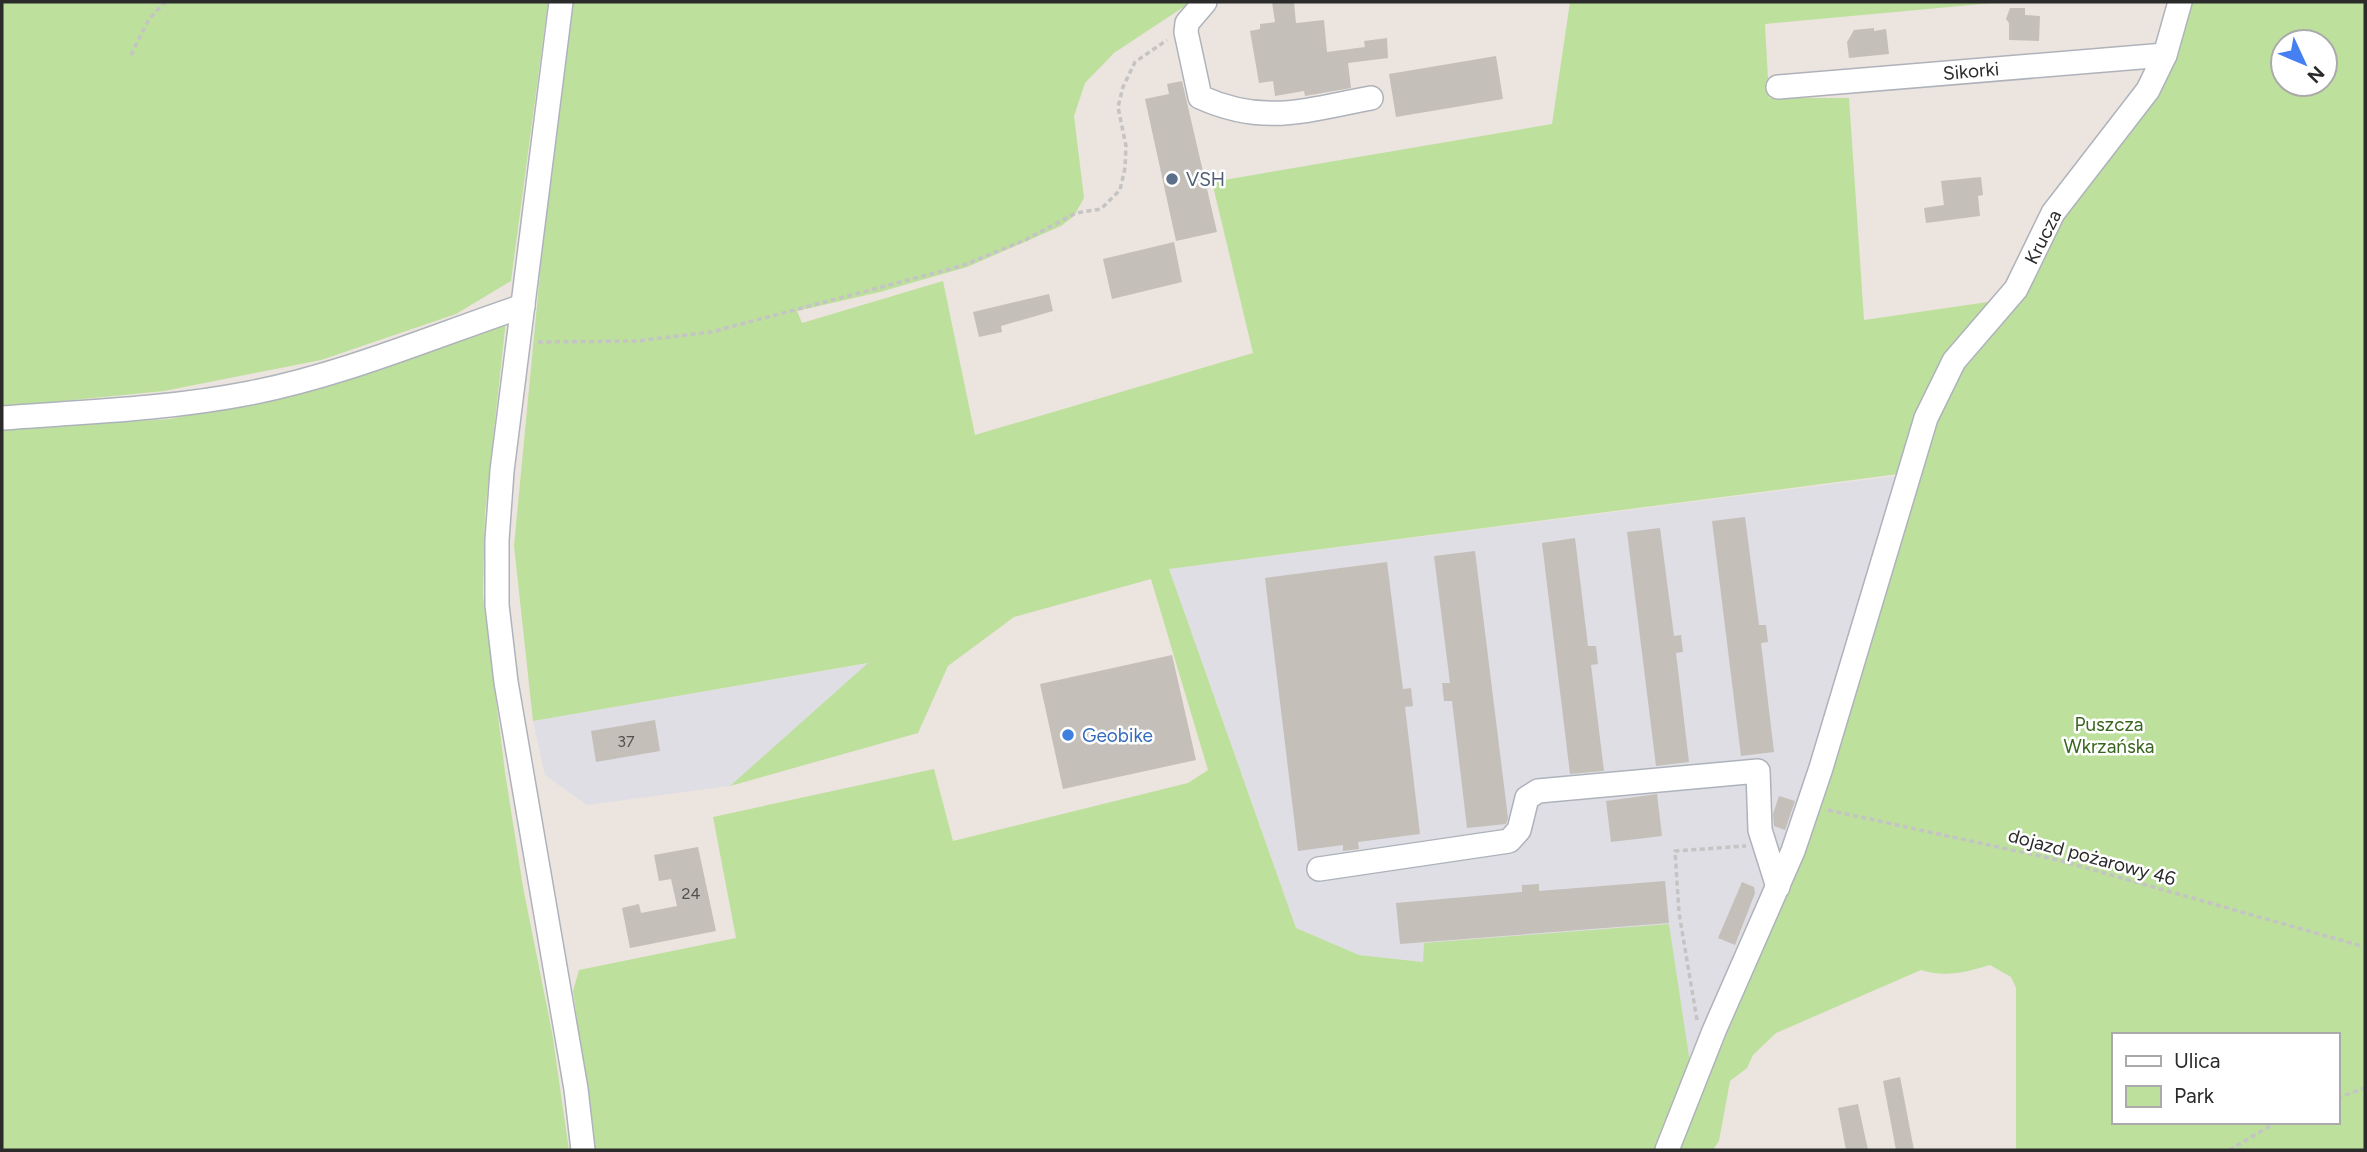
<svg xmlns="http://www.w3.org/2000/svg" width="2367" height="1152" font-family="Figtree,sans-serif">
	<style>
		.industrial { fill: #dfdee5 }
		.green { fill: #bee09d; fill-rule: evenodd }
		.building { fill: #c5bfb9 }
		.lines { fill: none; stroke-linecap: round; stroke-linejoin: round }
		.minor-casing { stroke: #aeb3bb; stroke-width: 26 }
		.path { stroke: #c4c4c4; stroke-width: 3.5; stroke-dasharray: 5 3.5; stroke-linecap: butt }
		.minor { stroke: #fff; stroke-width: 23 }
		.service-dot { fill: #5c6f8a; stroke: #fff; stroke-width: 2.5 }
		.shop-dot { fill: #3f7fe0; stroke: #fff; stroke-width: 2.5 }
		.labels { text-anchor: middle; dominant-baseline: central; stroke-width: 5; stroke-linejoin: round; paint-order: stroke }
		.number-label { font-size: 16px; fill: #52504e }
		.street-label { font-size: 19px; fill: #2b2b2b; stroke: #fff }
		.service-label { font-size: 19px; fill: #4e5e75; stroke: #fff; text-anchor: start }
		.park-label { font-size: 19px; fill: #38661d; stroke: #fff }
		.shop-label { font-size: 19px; fill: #366cbe; stroke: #fff; text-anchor: start }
	</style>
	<rect width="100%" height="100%" fill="#ece4de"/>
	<g class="industrial">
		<polygon points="1896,476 1788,834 1690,1063 1424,943 1424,962 1359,955 1296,928 1169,569"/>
		<polygon points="870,663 730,786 587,805 545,775 533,721"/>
	</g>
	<g class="green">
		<polygon points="2,2 548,2 511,281 456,314 321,360 164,391 2,407"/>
		<path d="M572,2h619l-77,51 -29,30 -11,33 10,82 -10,18 -13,10 -94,41 -87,25 -83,19 5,12 141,-42 32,154 278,-82 -41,-171 340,-58 18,-122h434l-239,22 4,74h80l15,222 124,-18 28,-13 112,-171 52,-116h185v1148h-349v-162l-5,-11 -21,-12c-24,7 -44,13 -69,5l-145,63 -23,22 -6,13 -17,13 -11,60 -6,9h-35l123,-292 105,-385 -737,96 127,359 63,27 64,7 1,-19 245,-19 21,139 -31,87h-1068l-2,-46 -16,-113 6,-21 157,-32 -23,-121 221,-48 19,72 235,-58 20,-13 -57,-191 -137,38 -66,49 -30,67 -188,53 138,-123 -335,58 -19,-175 33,-346zM2283,42h42v42h-42zM2113,1035h224v87h-224z"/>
		<polygon points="506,320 485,513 483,595 505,772 523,887 552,1032 569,1150 2,1150 2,429 170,419 303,392"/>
	</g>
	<g class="building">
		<polygon points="1272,2 1294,2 1296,23 1324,20 1327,52 1365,47 1364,41 1387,38 1388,58 1348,63 1351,88 1305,96 1304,91 1275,96 1273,81 1259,83 1250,31 1260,29 1260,24 1275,22"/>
		<polygon points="2010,8 2025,8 2025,15 2040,16 2039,41 2009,40 2009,23 2006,19"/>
		<polygon points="1874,28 1874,31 1886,29 1889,54 1849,58 1847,42 1854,30"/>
		<polygon points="1496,56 1503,99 1396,117 1389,74"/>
		<polygon points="1182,81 1217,232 1176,241 1145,99 1169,94 1167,84"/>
		<polygon points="1981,177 1983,195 1978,196 1980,216 1926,223 1924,208 1944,205 1941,181"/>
		<polygon points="1174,242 1182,282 1112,299 1103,259"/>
		<polygon points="1049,294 1053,311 1001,326 1002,332 979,337 973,312"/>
		<polygon points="1745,517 1759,625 1766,625 1768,642 1761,643 1774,752 1741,756 1712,521"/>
		<polygon points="1660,528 1674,636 1681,635 1683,652 1676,653 1689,762 1656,766 1627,532"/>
		<polygon points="1575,538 1588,646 1596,646 1598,664 1591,665 1604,771 1570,774 1542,543"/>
		<polygon points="1475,551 1508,818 1506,824 1467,828 1452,701 1444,701 1442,683 1450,683 1434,556"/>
		<polygon points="1387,562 1403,689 1411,688 1413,706 1405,707 1420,834 1358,842 1359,849 1343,851 1343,845 1298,851 1265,578"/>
		<polygon points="1172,655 1196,760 1063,789 1040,684"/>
		<polygon points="655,720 660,751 596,762 591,731"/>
		<polygon points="1657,794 1662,836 1611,842 1606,801"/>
		<polygon points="1779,796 1795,801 1785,830 1774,826 1773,814"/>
		<polygon points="698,847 716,931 630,948 622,908 639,904 641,913 677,906 671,879 659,881 654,855"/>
		<polygon points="1665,881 1669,923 1400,944 1396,903 1522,892 1522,885 1539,884 1539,891"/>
		<polygon points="1742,882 1754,887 1755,893 1735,945 1718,938"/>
		<polygon points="1900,1077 1914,1150 1896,1150 1883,1081"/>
		<polygon points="1858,1104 1868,1150 1846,1150 1838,1108"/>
	</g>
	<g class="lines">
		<g class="minor-casing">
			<g id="minor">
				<polyline points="561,2 502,471 497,540 497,605 506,682 576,1089 583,1150"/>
				<path d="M1205,2l-18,21 -1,9 14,65c64,29 106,13 171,1"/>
				<polyline points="1778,87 2165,55"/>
				<path d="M2,418c82,-6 167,-9 248,-25 93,-18 184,-57 273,-87"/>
				<polyline points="1319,869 1509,841 1519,830 1527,798 1538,791 1758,771 1760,830 1778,887"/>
				<polyline points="1667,1150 1714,1031 1793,851 1821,768 1926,418 1954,361 2016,289 2053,213 2148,90 2165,55 2180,2"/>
			</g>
		</g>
		<g class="path">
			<polyline points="131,55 149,19 165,2"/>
			<polyline points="538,342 637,341 711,332 961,266 1025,240 1076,213 1101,209 1120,190 1125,168 1126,146 1118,107 1123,87 1135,62 1167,40"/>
			<polyline points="1828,810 2058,860 2365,947"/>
			<polyline points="1697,1020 1679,913 1675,851 1746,846"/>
			<polyline points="2337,1098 2365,1088"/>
			<polyline points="2229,1150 2277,1122"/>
		</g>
		<use href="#minor" class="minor"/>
	</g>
	<circle class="service-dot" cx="1172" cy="179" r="7"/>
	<circle class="shop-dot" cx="1068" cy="735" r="7"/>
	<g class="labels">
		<g class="number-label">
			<text x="626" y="741">37</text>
			<text x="691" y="893">24</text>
		</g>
		<g class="street-label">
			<text transform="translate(1971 71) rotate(-5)">Sikorki</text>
			<text transform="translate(2043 237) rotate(-63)">Krucza</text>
			<text transform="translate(2092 857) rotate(15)">dojazd pożarowy 46</text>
		</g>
		<g class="service-label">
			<text x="1186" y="179">VSH</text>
		</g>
		<g class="park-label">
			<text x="2109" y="724">Puszcza<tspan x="2109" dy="22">Wkrzańska</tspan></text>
		</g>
		<g class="shop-label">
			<text x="1082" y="735">Geobike</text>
		</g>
	</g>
	<rect width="2367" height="1152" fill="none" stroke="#2b2b2b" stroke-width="7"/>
	<rect x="2112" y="1033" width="228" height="91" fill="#ffffff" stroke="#aaaaaa" stroke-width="2"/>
	<rect x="2126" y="1056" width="35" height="10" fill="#ffffff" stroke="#aaaaaa" stroke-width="2"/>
	<text x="2174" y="1068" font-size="21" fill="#2b2b2b">Ulica</text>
	<rect x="2126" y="1086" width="35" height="21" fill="#bee09d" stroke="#aaaaaa" stroke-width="2"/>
	<text x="2174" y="1103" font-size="21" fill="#2b2b2b">Park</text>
	<g transform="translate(2304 63) rotate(134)"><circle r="33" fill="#ffffff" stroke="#aaaaaa" stroke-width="2"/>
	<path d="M0-5L12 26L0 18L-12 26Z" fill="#4580f2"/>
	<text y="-10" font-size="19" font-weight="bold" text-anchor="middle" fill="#2b2b2b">N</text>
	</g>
</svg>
